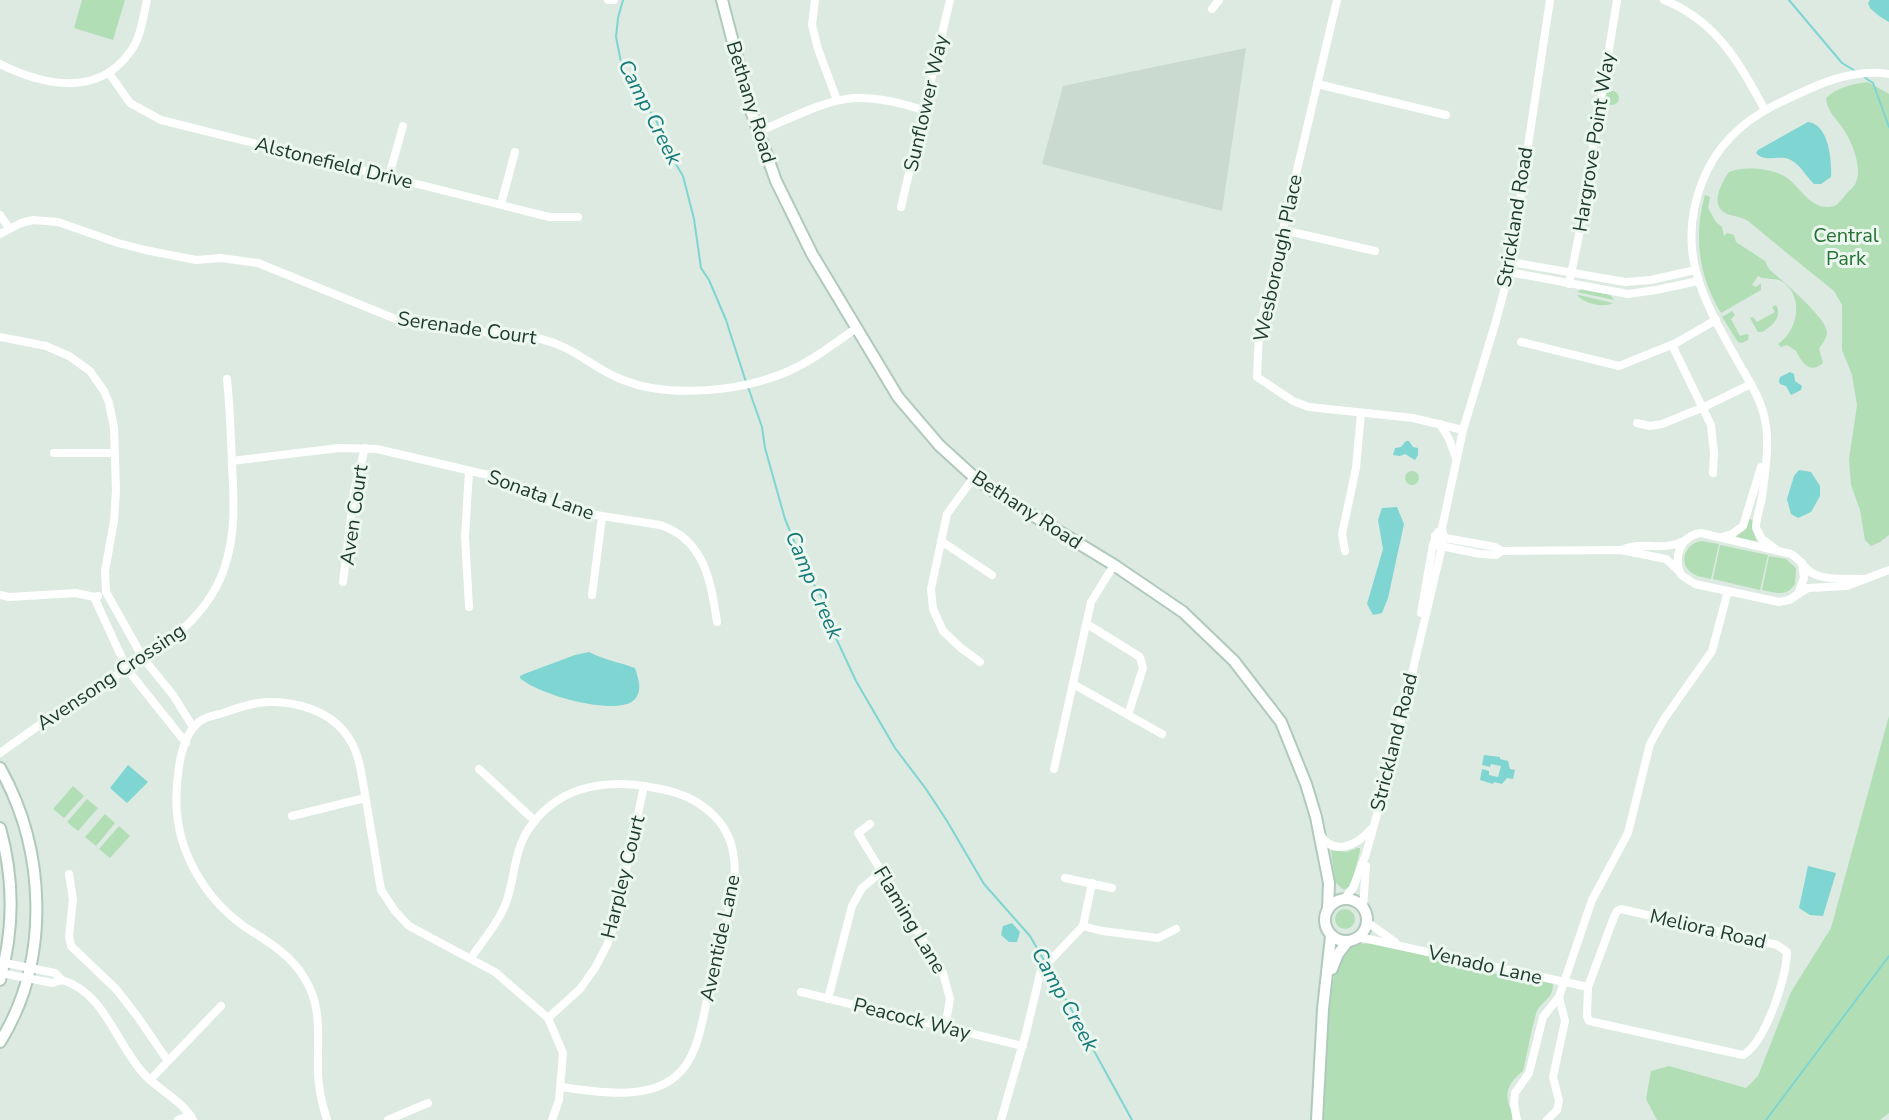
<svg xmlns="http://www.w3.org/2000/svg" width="1889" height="1120" font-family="'Nunito Sans',sans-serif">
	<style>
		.built { fill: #cadad0 }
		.green { fill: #b2deb6 }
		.water { fill: #7ed5d2 }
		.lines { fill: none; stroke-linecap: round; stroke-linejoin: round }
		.stream { stroke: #7ed5d2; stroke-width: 2 }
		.secondary-casing { stroke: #afcabb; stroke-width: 14 }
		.street { stroke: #fff; stroke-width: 8 }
		.secondary { stroke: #fff; stroke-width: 10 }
		.labels { text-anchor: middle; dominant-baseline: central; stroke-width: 6; stroke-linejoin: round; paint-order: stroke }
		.street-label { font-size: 20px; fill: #1d3a2d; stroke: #ecf7f0 }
		.park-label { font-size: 20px; fill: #257335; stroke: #ecf7f0 }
		.water-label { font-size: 21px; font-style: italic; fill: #147978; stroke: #ecf7f0 }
	</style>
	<rect width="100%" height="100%" fill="#dceae1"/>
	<polygon class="built" points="1246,48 1222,211 1042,164 1063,86"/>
	<g class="green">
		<polygon points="82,0 125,0 113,40 74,28"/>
		<path d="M1868,82l21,12v441l-9,7 -9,4 -6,-6 -5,-30 -9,-25 -2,-26 8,-54 -5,-30 -10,-25v-45l-8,-14c-29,-23 -58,-47 -86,-70 -8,-6 -24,-4 -29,-14 -5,-11 4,-26 10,-35 14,-6 41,-4 55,4 15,8 27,37 50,30 6,-2 11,-12 16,-16 17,-13 3,-46 -6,-60 -7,-11 -17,-18 -18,-32 11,-11 27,-14 42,-16z"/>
		<circle cx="1612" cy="98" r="7"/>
		<path d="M1705,195l5,2 -2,11 8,14 6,5 2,9 3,-3 7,2 2,7 29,19 4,8c12,11 58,49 58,63 0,7 -5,11 -8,17l4,14c-14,12 -21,-1 -27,-12l-9,-6 -6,2 -3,-3c20,-13 27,-49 3,-63 -8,-4 -16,0 -23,-5l-6,9 4,2 5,-4v7l-40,23c-22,-36 -28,-77 -16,-118z"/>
		<polygon points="1582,289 1610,295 1614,300 1577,292"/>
		<path d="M1577,295h2l34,8c-9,5 -29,1 -36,-8z"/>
		<path d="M1776,305c7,12 -4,21 -14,27h-4l-8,-14 3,-1 4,5 18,-10 -3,-5z"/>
		<polygon points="1732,311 1735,315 1731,319 1740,336 1746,334 1749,335 1748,340 1742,343 1738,342 1722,317"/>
		<circle cx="1412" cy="478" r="7"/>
		<polygon points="1749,519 1753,520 1753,531 1757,542 1736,537"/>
		<path d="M1702,541l17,3 -8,35c-7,-2 -14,-2 -19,-6 -15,-10 -6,-31 10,-32z"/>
		<polygon points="1720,545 1768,555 1760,590 1713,579"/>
		<path d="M1769,556l17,3 10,9 -1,16c-8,13 -19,9 -33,6z"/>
		<polygon points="1889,716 1889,1113 1880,1120 1657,1120 1646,1099 1651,1071 1669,1066 1746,1088 1758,1076 1791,992 1831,928"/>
		<polygon points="73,786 84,796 64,818 53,809"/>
		<polygon points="87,799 98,808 78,831 67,822"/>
		<polygon points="105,814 115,823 96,846 85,837"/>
		<polygon points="119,826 130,836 110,858 99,849"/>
		<polygon points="1357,848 1360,848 1360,851 1352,882 1350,886 1344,890 1335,882 1331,850 1347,852"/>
		<circle cx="1345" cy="919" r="10"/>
		<path d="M1372,943l92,21 4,4 56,12 10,-1 19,5c0,14 -8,15 -15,25 -4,6 -12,51 -15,62 -9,7 -18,17 -15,30 1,8 6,11 4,19h-189c1,-30 -1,-164 30,-176 5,-1 14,0 19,-1z"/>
	</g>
	<g class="water">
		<polygon points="1870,0 1889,0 1889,22 1879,16 1870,8 1868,3"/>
		<path d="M1808,122c21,2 24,39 23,55l-10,7h-7c-9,-9 -14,-20 -25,-25 -11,-4 -24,4 -33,-6l2,-3z"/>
		<polygon points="1790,372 1794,374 1795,381 1802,386 1801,390 1791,395 1786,386 1780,384 1779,381 1780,377"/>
		<polygon points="1406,441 1409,441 1413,447 1418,448 1418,455 1415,460 1405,454 1400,456 1393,455 1395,448 1401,447"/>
		<polygon points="1799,470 1811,472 1820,486 1820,496 1811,512 1798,518 1791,514 1787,499 1794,476"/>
		<polygon points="1397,507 1404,524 1388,598 1382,613 1373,615 1367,604 1383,549 1378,520 1382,508"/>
		<path d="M589,652c15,8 30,10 46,16 3,10 8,22 0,31 -16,19 -99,-5 -115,-21v-2l4,-2 51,-19z"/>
		<polygon points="1484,755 1500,757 1500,759 1508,761 1510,769 1515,770 1513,779 1507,778 1502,784 1494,782 1493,784 1480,780 1482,769 1489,771 1489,775 1498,777 1501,766 1491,764 1490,767 1482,765"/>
		<polygon points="128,765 148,782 127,803 110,788"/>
		<polygon points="1808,866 1836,873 1823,916 1810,915 1799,908"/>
		<polygon points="1012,923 1020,932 1017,942 1009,942 1001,935 1003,926"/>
	</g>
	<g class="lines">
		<g class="stream">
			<polyline points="623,0 618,18 616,37 622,67 657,122 665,146 683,176 694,219 701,268 709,280 726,320 746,382"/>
			<polyline points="1789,0 1842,63 1857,72"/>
			<polyline points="1864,77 1873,83 1889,127"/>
			<polyline points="748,387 762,427 765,448 785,519 807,573 822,598 829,623 856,681 895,748 926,789 947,821 984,884 1030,936 1045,962"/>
			<polyline points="1048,967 1132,1120"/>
			<polyline points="1766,1120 1889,956"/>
		</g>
		<g class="secondary-casing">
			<g id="secondary">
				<polyline points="722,0 750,108 776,181 812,254 898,397 939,445 974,477 998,494 1114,565 1183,612 1234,661 1281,722 1306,784 1316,817 1329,883 1328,909"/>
				<path d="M0,768c46,82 51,192 0,274"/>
				<path d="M0,828c14,50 14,102 0,152"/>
				<circle cx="1346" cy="920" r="21"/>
				<polyline points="1332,969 1338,954 1348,941"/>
				<polyline points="1317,1120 1323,1009 1331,936"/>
			</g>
		</g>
		<g class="street">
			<polyline points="608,0 614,0"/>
			<polyline points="815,0 812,25 818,49 837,100"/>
			<polyline points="1337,0 1259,332 1257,377 1293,401 1309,407 1413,418 1463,430"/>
			<path d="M1664,0c53,21 75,63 101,110"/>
			<polyline points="1212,9 1219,0"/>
			<path d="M0,64c43,21 97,34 130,-12 11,-14 13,-35 17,-52"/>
			<polyline points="109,73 130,103 161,120 549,217 578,217"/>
			<polyline points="1317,84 1446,115"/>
			<path d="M758,132c27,-11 68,-33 97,-34 23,-1 47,5 68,12"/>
			<polyline points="389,176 403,126"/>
			<polyline points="501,204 515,152"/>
			<polyline points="901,207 950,0"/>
			<polyline points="0,215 9,228"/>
			<polyline points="1283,230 1375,251"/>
			<path d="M0,234l21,-11 12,-3 25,2 60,21 27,7 51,10 25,-2 37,5 145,59 138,17c34,8 51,29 82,41 47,19 120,11 166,-9 24,-11 45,-27 66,-42"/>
			<polyline points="1511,262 1625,282 1651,280 1695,270"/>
			<polyline points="1509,272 1628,294 1656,290 1698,281"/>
			<polyline points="1569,284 1579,235 1617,0"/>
			<polyline points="0,337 46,346 69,356 90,371 104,391 109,403 114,428 116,490 114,521 105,571 106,592 143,658 173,695 193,727"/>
			<polyline points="1521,342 1619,366 1676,343 1716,320"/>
			<polyline points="1672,345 1711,425 1714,453 1713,473"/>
			<polyline points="1637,423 1650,426 1662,424 1704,407 1751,384"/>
			<polyline points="1440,424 1449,439 1456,458"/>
			<polyline points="54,453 114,453"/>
			<path d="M232,461l107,-13 38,1 124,29 46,23 36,12 77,12c44,14 51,56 57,97"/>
			<polyline points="469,471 465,536 469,607"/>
			<polyline points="974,477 947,514 931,589 933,609 943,631 961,648 980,662"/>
			<polyline points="1435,536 1495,547 1502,551 1621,550 1666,559 1679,571"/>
			<polyline points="1722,537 1732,534 1743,526 1761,467"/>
			<polyline points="941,541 992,575"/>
			<polyline points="1436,545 1480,554 1496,555 1502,551"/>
			<path d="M1624,549c21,-8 37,3 60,-8"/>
			<path d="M1777,550l-15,-11 -6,-11c0,-10 4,-20 6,-31 3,-24 8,-53 3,-77 -4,-20 -14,-36 -24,-53 -35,-63 -68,-114 -38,-187 13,-33 39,-58 70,-74 35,-17 76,-39 116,-32"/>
			<polyline points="1345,551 1342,534 1356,468 1361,413"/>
			<path d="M1864,579c-16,-1 -37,2 -52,-6 -8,-5 -12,-14 -21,-19l-90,-21c-21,3 -28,24 -20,42l14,9 84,18 10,-2 19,-12 39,-2 42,-16"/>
			<polyline points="343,582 354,491 365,448"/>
			<polyline points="1798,594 1804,578 1802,563"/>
			<polyline points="0,595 9,597 76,593 94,597 98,596"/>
			<polyline points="592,595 602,517"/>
			<polyline points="94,597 127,669 186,743"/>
			<polyline points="1421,613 1433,544 1438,532"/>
			<polyline points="1087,624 1140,657 1143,668 1128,715"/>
			<polyline points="1073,684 1162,734"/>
			<path d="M0,753c28,-20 57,-41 86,-59 52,-33 117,-63 138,-125 12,-34 10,-69 8,-104 -1,-29 -2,-57 -5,-86"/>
			<polyline points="479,769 535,821"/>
			<polyline points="1054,769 1091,602 1114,565"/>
			<polyline points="292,816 365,798"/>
			<polyline points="870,824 858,833 943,973 950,999 945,1027"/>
			<path d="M1320,834c13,23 38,11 51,-5"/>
			<polyline points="69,874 73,899 69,936 71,946 116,989 137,1016 168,1061"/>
			<polyline points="1065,878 1112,888"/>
			<polyline points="1344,899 1353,888 1366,854 1388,775 1444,538 1442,528 1463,430 1496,321 1509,272 1550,0"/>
			<polyline points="1363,908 1366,866"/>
			<polyline points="1367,922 1395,942"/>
			<polyline points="1083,926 1102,931 1158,938 1176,929"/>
			<path d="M1359,938l9,1 220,48 -1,29 2,5 154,34c23,-13 43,-77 44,-103l-10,-7 -156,-36 -4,2 -3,6 -26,70"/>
			<path d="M471,958c12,-18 29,-37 36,-58 8,-24 7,-48 21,-70 27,-41 71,-51 117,-44 17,3 33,6 48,14 37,21 45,50 41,89 -8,35 -16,69 -25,103 -7,27 -10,65 -33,84 -28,25 -81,16 -115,11"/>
			<polyline points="0,973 53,983 62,980 55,973 0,962"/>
			<path d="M62,980c42,12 54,63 81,93 15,17 38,26 50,47"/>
			<polyline points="801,992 1023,1046"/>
			<polyline points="828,999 852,906 862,888 881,872"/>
			<polyline points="548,1018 580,989 595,968 607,945 615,921 644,786"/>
			<polyline points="150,1080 221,1006"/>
			<polyline points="178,1120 190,1115"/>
			<path d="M327,1120c-5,-16 -9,-32 -9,-49 -1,-32 5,-63 -13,-92 -13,-23 -36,-37 -57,-50 -39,-26 -67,-70 -71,-116 -2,-23 1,-70 18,-87 7,-9 18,-10 28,-13 11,-4 23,-8 35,-10 32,-4 74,6 92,37 11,18 12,40 16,60 5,30 10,60 15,90l14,21 14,15 86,46 53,46 15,35 -4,47 -7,20"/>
			<polyline points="388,1120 428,1103"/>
			<polyline points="1001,1120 1026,1033 1041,970 1083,926 1092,883"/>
			<polyline points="1517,1120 1514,1104 1515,1093 1529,1073 1543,1017 1559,997 1592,900 1628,833 1650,744 1664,719 1712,651 1728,591"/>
			<polyline points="1547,1120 1557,1110 1559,1101 1553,1077 1565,1021 1559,997"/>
		</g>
		<use href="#secondary" class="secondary"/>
	</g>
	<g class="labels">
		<g class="street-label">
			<text transform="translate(751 102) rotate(73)">Bethany Road</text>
			<text transform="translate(926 103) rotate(-77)">Sunflower Way</text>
			<text transform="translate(1594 142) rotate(-81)">Hargrove Point Way</text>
			<text transform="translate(334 163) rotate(14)">Alstonefield Drive</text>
			<text transform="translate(1515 217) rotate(-81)">Strickland Road</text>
			<text transform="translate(1278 258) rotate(-78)">Wesborough Place</text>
			<text transform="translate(467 328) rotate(8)">Serenade Court</text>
			<text transform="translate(541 495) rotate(20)">Sonata Lane</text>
			<text transform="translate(1027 510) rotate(33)">Bethany Road</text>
			<text transform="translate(354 515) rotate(-82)">Aven Court</text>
			<text transform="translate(111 677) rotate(-34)">Avensong Crossing</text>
			<text transform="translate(1394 742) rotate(-76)">Strickland Road</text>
			<text transform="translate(623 877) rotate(-76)">Harpley Court</text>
			<text transform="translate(910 920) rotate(59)">Flaming Lane</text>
			<text transform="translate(1708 929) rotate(13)">Meliora Road</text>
			<text transform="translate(720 938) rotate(-78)">Aventide Lane</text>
			<text transform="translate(1485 965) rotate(13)">Venado Lane</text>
			<text transform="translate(912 1019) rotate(14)">Peacock Way</text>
		</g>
		<g class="park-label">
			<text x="1846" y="235">Central<tspan x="1846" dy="23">Park</tspan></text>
		</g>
		<g class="water-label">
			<text transform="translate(650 112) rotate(63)">Camp Creek</text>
			<text transform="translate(814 585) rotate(67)">Camp Creek</text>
			<text transform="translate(1065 999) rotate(61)">Camp Creek</text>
		</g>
	</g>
</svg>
